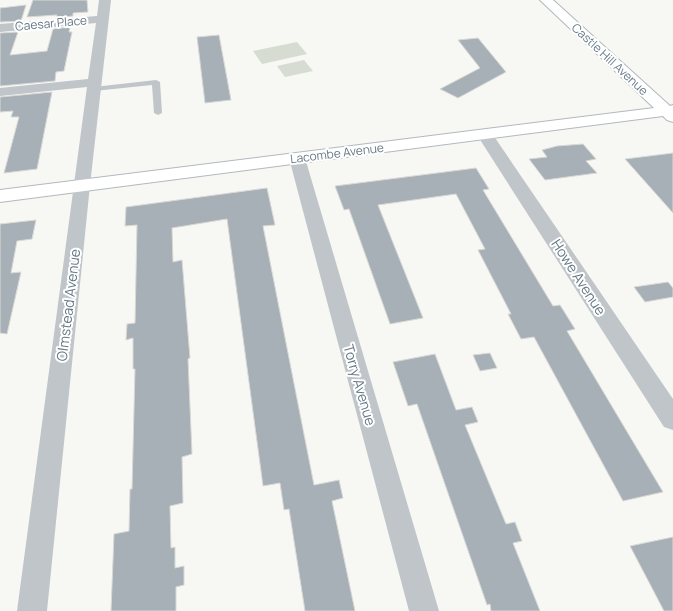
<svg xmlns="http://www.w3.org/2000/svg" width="673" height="611" font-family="Manrope,sans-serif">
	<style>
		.green { fill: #d7dcd3 }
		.building { fill: #a7b0b6; stroke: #d9d9d6 }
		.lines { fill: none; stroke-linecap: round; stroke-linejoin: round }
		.secondary-casing { stroke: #b2b9bd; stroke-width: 2 }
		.lane { fill: #c0c5c9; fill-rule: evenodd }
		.street { fill: #c0c5c9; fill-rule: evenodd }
		.secondary { fill: #fff; fill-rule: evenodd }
		.labels { text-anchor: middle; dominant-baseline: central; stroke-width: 4; stroke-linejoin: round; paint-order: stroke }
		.far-street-label { font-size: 12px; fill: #657986; stroke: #fff }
		.street-label { font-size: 14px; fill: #657986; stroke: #fff }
	</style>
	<rect width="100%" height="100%" fill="#f7f7f4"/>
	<g class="green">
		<polygon points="297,42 307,54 262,64 253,51"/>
		<polygon points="304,60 313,71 285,77 277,66"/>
	</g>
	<g class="building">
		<polygon points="33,0 87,0 88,12 73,13 73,16 56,18 57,15 27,17"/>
		<polygon points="26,5 21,21 0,22 0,8"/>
		<polygon points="70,27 69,32 72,32 64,71 56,72 55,81 0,86 0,33 18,32 10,55 47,51 53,29"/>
		<polygon points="219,35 231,100 205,103 197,37"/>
		<polygon points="478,38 506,72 458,98 440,89 480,68 458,40"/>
		<polygon points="52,92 37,169 4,173 19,117 11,117 13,111 0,112 0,97"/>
		<polygon points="583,144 596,159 586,161 597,173 545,180 529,159 547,157 542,150 557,146"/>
		<polygon points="673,153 673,213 625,159"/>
		<polygon points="476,168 489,189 483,190 553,306 560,305 575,329 567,331 663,492 623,501 534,337 521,339 508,314 511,314 478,250 485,249 456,194 378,205 423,318 390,324 349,209 344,210 335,186"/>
		<polygon points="267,188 275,225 263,226 314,485 339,480 343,498 332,501 355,611 305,611 289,509 284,510 280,483 263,486 227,219 172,228 173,262 182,260 190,358 188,359 192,454 182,457 183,503 170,506 171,548 175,547 175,568 184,566 184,585 176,587 176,611 111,611 114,534 129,531 130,489 132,489 135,369 133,369 133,338 126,340 127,324 135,323 137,225 125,226 126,207"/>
		<polygon points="36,220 32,239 17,241 11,273 21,272 7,334 0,333 0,224"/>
		<polygon points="668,282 673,288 673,297 645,302 634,287"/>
		<polygon points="490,353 497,368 480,371 473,355"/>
		<polygon points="435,354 456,410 472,407 478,422 465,425 506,524 515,522 522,541 513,543 540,611 491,611 490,604 487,605 417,404 408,406 393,362"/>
		<polygon points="673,537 673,611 664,611 630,546"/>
	</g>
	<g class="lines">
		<g class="secondary-casing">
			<polygon id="secondary" points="540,0 553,0 670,106 673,105 673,122 667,120 663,116 0,202 0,190 654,108"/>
		</g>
		<polygon class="lane" points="156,80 160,82 162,113 158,115 154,113 152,85 94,91 90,89 94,87"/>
		<g class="street">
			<polygon points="99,0 111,0 90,185 47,611 17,611 87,87 0,96 0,88 88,79 96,23 0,32 0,24 97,16"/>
			<polygon points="485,130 491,132 673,399 673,430 664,427 477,135 479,132"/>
			<polygon points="297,153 303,155 305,158 439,611 409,611 289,158 291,155"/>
		</g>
		<use href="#secondary" class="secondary"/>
	</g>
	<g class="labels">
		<g class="far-street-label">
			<text transform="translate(51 23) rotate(-5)">Caesar Place</text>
			<text transform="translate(610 59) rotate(43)">Castle Hill Avenue</text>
			<text transform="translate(337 153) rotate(-7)">Lacombe Avenue</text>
		</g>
		<g class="street-label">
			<text transform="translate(579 277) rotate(57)">Howe Avenue</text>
			<text transform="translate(68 305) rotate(-83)">Olmstead Avenue</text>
			<text transform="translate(360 385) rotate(74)">Torry Avenue</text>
		</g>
	</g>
</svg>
